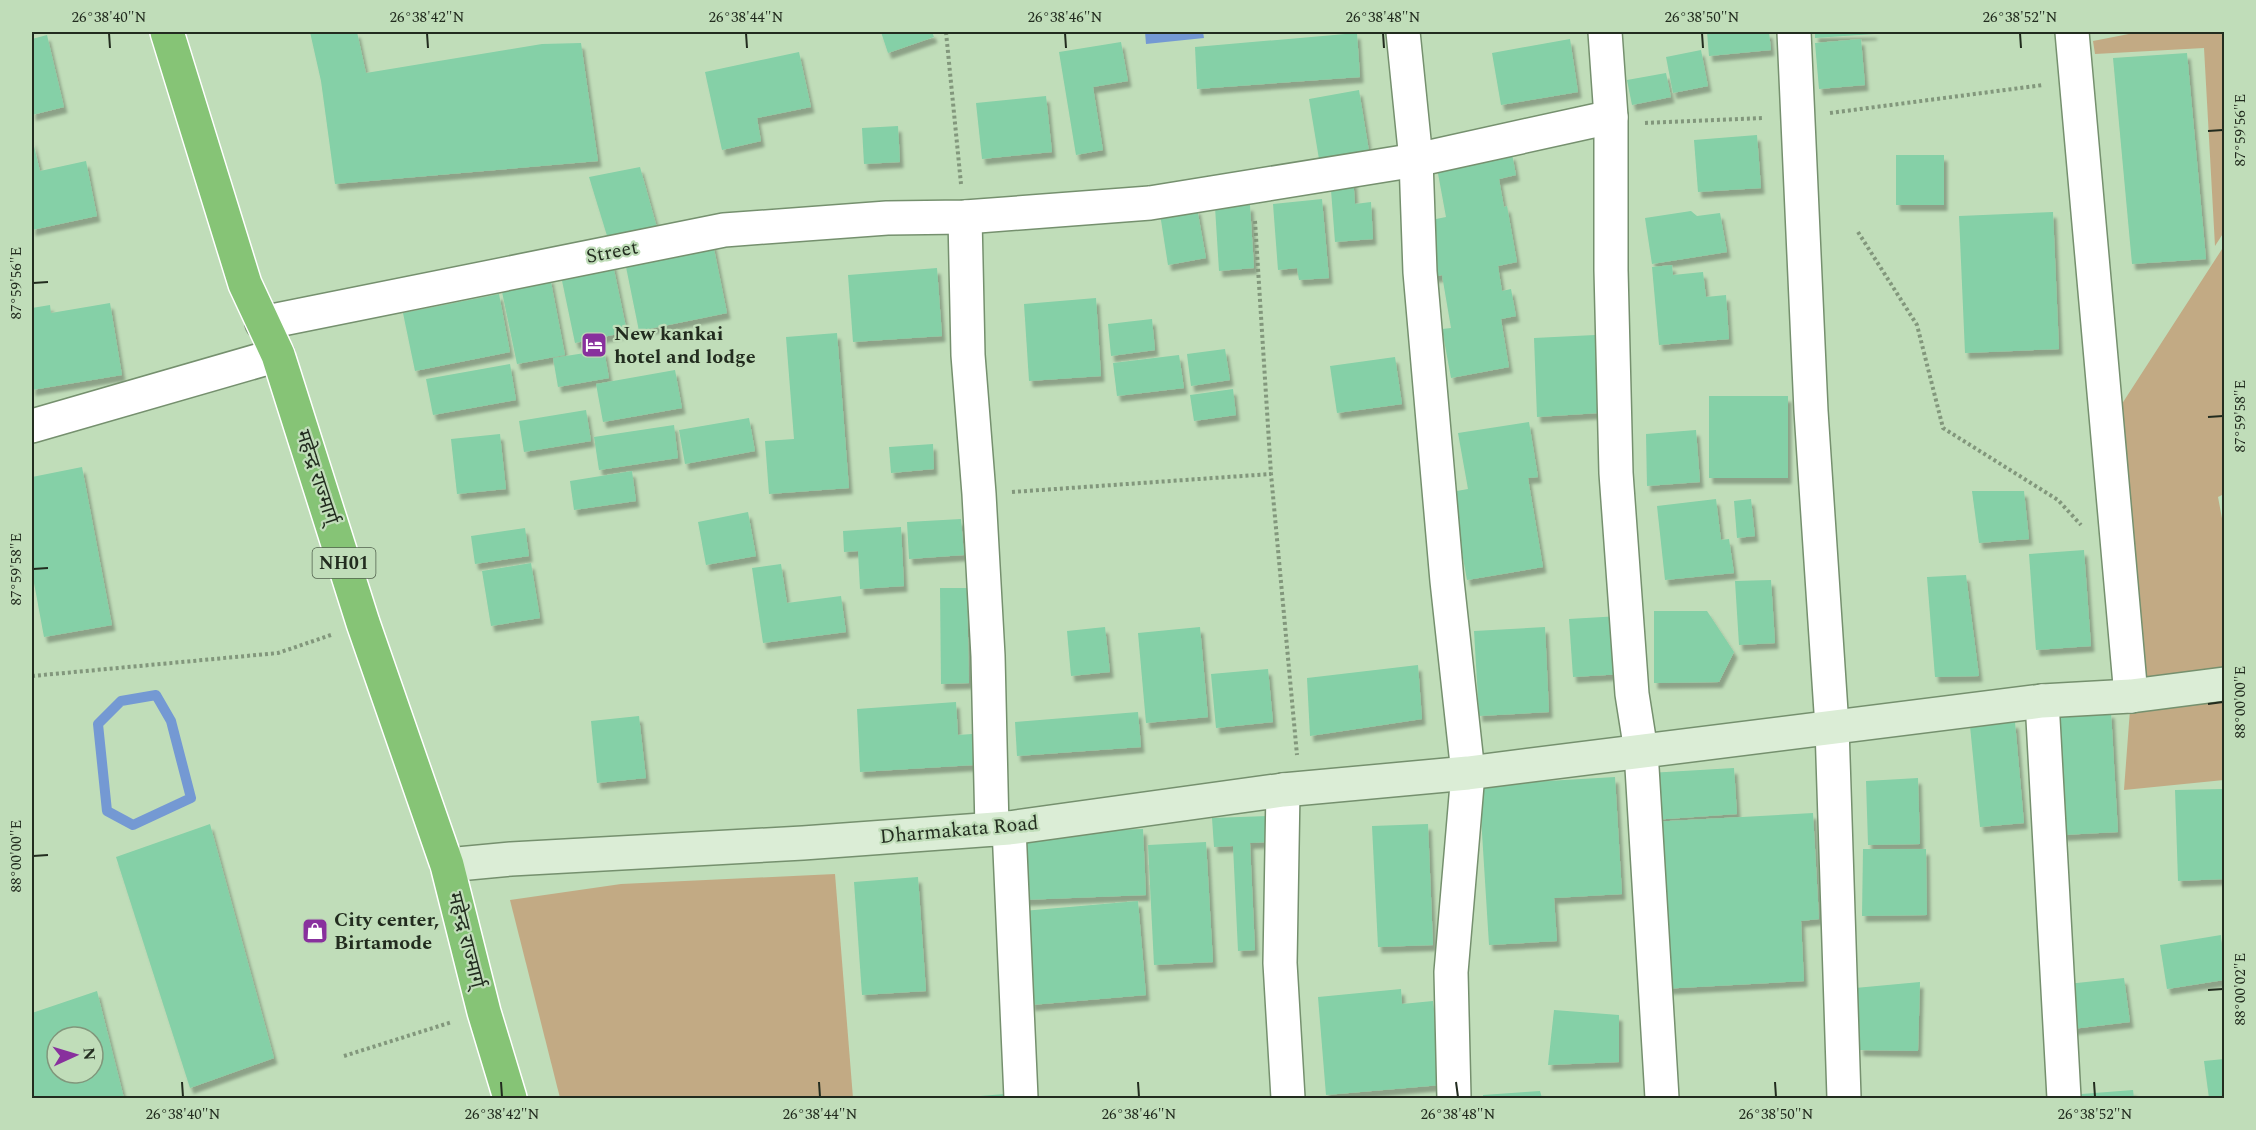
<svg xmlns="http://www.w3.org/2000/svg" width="2256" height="1130" font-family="Spectral,'Noto Sans Devanagari',serif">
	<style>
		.green { fill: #c2aa84 }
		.water { fill: #7499d3 }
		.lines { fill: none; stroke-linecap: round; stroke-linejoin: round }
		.stream { stroke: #7499d3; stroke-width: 10 }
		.building { fill: #85d0a7; fill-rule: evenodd; filter: url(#shadow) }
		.street-casing { stroke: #75906e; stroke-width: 36 }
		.secondary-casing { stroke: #75906e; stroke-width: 36 }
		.highway-casing { stroke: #fff; stroke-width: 36 }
		.path { stroke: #82977c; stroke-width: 4; stroke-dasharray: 3 3; stroke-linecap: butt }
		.street { stroke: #fff; stroke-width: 33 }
		.secondary { stroke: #dbedd6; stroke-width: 33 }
		.highway { stroke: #86c476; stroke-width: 33 }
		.ticks { fill: none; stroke: #222c1f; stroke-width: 2 }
		.labels { text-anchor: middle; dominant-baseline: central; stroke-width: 4.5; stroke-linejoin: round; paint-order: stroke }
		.shield { fill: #c0ddb9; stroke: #51614d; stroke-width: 1.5 }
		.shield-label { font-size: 18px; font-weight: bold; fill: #222c1f }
		.street-label { font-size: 20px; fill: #222c1f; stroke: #c0ddb9 }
		.poi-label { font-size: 20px; font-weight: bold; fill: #222c1f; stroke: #c0ddb9; text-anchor: start }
		.neatline { fill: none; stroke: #222c1f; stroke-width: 2 }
		.ticks-label { font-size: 15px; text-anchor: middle; fill: #222c1f }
	</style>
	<defs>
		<filter id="shadow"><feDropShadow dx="3.5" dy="6" stdDeviation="1.5" flood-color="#0004"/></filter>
	</defs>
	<rect width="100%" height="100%" fill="#c0ddb9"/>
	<g class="green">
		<polygon points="2139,32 2224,32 2224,232 2215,246 2204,48 2095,54 2093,41"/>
		<polygon points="2224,246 2224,494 2218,497 2224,529 2224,780 2124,790 2131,696 2107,427"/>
		<polygon points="835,874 853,1098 560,1098 510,900 621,884"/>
	</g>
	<polygon class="water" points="1145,32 1203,32 1204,38 1146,44"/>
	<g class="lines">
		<polygon class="stream" points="156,695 171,721 191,798 133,825 107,811 98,724 121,701"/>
	</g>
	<g class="building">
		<polygon points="310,32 357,32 366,73 542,44 581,43 598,161 335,184 321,81"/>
		<polygon points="881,32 932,32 934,37 888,53"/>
		<polygon points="1707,32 1769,32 1771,50 1709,56"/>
		<polygon points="1815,32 1873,32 1874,34 1815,38"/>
		<polygon points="1357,33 1360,77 1197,89 1195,47"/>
		<polygon points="47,35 64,107 32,115 32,39"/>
		<polygon points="1570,39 1578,92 1501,105 1492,53"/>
		<polygon points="1861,39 1865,85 1819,89 1815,43"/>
		<polygon points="1121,42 1128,81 1093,87 1103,150 1076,155 1059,52"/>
		<polygon points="1701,50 1708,86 1673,93 1666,57"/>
		<polygon points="799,52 811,107 757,118 761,141 722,150 705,72"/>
		<polygon points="2187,53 2206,259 2132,264 2113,58"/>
		<polygon points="1666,73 1671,97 1632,105 1627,80"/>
		<polygon points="1359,90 1369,151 1319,159 1309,99"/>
		<polygon points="1046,96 1052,152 982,159 976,103"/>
		<polygon points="898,126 900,162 864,164 862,128"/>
		<polygon points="1757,135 1761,188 1698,192 1694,140"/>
		<polygon points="32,138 40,171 86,161 97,216 32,230"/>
		<polygon points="1512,154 1516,175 1499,179 1504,207 1507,206 1517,262 1498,266 1502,291 1511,289 1516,316 1501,319 1509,367 1451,378 1442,329 1451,328 1442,275 1430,278 1421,222 1446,217 1437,168"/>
		<rect x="1896" y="155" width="48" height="50"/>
		<polygon points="640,167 661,242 612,252 589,177"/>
		<polygon points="1353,176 1355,204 1371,202 1373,239 1335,242 1330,177"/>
		<polygon points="1322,199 1329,278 1299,280 1297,268 1278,270 1273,204"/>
		<polygon points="1250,205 1254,268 1219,271 1215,207"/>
		<polygon points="1197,208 1206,258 1168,265 1160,214"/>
		<polygon points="1691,211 1697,216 1720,213 1727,252 1652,264 1645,218"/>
		<polygon points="2053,212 2059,349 1965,353 1959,216"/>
		<polygon points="712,239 727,313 639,331 624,257"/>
		<polygon points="612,260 627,332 575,343 560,271"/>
		<polygon points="1672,265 1673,275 1703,272 1706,297 1726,295 1729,339 1659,345 1652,267"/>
		<polygon points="937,268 942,336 853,342 848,275"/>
		<polygon points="550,277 565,355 517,364 501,287"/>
		<polygon points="499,294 510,352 415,371 403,313"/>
		<polygon points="1096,298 1101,376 1029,381 1024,304"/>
		<polygon points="110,303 122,375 32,390 32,308 50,305 51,313"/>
		<polygon points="1152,319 1155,350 1111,356 1108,324"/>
		<polygon points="837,333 849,488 769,494 765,441 794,439 786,337"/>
		<polygon points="1595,335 1599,413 1537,417 1534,338"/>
		<polygon points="1225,349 1230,380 1191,386 1187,354"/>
		<polygon points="604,350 609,378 558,387 553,358"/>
		<polygon points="1179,355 1184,388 1117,396 1113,363"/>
		<polygon points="1395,357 1402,404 1337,413 1330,366"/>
		<polygon points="510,364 516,400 433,415 426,379"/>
		<polygon points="675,370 682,408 603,422 596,384"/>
		<polygon points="1233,389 1236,415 1194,421 1190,395"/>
		<rect x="1709" y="396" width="79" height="82"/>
		<polygon points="586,410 591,441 524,452 519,421"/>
		<polygon points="749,418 755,451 685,464 679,430"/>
		<polygon points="1529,422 1538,477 1528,478 1543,567 1467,580 1451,492 1468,489 1458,433"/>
		<polygon points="674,425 678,458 599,470 594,437"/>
		<polygon points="1696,430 1700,482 1647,486 1646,434"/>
		<polygon points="500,434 506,489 457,494 451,439"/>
		<polygon points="933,444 934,469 891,473 889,447"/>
		<polygon points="82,467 112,625 44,637 32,572 32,477"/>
		<polygon points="632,471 636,501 574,510 570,481"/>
		<polygon points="1972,491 2024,491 2029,539 1979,543"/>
		<polygon points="1716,499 1721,540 1729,539 1734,573 1665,580 1657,506"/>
		<polygon points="1751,499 1755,536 1737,538 1734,501"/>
		<polygon points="748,512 756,556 706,565 698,522"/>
		<polygon points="961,519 964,555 909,559 907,522"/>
		<polygon points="901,527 904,586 860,589 858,551 844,552 843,531"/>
		<polygon points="525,528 529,556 475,564 471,536"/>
		<polygon points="2084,550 2091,646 2036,650 2029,554"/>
		<polygon points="531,563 540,618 491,626 482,571"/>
		<polygon points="781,564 787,603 841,596 846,632 763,643 752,568"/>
		<polygon points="1966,575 1979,676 1935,677 1927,577"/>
		<polygon points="1771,580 1775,643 1739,645 1735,581"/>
		<polygon points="940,588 967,588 969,683 941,684"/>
		<polygon points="1654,611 1707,611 1734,652 1719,682 1654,683"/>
		<polygon points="1620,616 1623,674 1573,677 1569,619"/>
		<polygon points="1105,627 1110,672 1071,676 1067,631"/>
		<polygon points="1200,627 1208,717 1146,723 1138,633"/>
		<polygon points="1545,627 1549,712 1479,716 1474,631"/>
		<polygon points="1418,665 1422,719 1310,736 1307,678"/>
		<polygon points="1268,669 1273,722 1216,728 1211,674"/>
		<polygon points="956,702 958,735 972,734 974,765 860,772 857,709"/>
		<polygon points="1138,712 1141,747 1017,756 1015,722"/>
		<polygon points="2111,712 2118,832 2062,835 2055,715"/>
		<polygon points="639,716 646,778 597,783 591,721"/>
		<polygon points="2015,722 2024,823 1980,827 1970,726"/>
		<polygon points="1734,768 1737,814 1652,820 1649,773"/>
		<polygon points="1615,777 1622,894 1554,898 1557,941 1489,945 1479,785"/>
		<polygon points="1918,778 1920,844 1868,845 1866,781"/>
		<polygon points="2224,789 2224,879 2178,881 2175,790"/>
		<polygon points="1813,813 1819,919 1801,921 1804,981 1661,989 1651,822"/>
		<polygon points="1268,816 1269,842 1250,843 1255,950 1238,951 1233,846 1214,847 1212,818"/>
		<polygon points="210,824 274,1058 190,1088 116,857"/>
		<polygon points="1428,824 1433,945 1378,947 1372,826"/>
		<polygon points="1143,829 1146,895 1022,900 1020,833"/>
		<polygon points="1206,842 1213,962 1154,965 1148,845"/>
		<polygon points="1863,849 1926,849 1927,915 1862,916"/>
		<polygon points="918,877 926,991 862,995 854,882"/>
		<polygon points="1138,901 1146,995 1031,1005 1023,911"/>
		<polygon points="2221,935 2224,980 2167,989 2160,945"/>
		<polygon points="2124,978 2130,1022 2072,1029 2067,984"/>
		<polygon points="1920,982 1918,1051 1860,1050 1855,988"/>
		<polygon points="1401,989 1402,1004 1433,1001 1441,1085 1326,1095 1318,997"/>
		<path d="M97,991l27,107h-92v-85zM57,1037h36v36h-36z"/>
		<polygon points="1554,1010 1619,1015 1619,1062 1548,1065"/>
		<polygon points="2224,1059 2224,1098 2209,1098 2204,1061"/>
		<polygon points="2133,1090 2134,1098 2070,1098 2069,1095"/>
		<polygon points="1540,1091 1542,1098 1483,1098 1483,1095"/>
		<polygon points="1005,1094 1005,1098 969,1098 968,1097"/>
	</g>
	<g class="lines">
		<g class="street-casing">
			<g id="street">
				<polyline points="1403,32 1416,160 1420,272 1447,581 1468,773 1451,972 1454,1098"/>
				<polyline points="1605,32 1611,117 1611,270 1616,473 1632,694 1641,751 1662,1098"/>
				<polyline points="1794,32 1811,411 1832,727 1844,1098"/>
				<polyline points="2072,32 2131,696"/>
				<polyline points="965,217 968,355 979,494 988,656 992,829"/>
				<polyline points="262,323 724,230 887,218 965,217 1150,203 1416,160 1611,117"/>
				<polyline points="32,426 278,355"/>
				<polyline points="2042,701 2064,1098"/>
				<polyline points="1283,790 1280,963 1288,1098"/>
				<polyline points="1009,828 1021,1098"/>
			</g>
		</g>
		<g class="secondary-casing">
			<polyline id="secondary" points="447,865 511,859 803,843 1009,828 1283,790 1468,773 2042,701 2131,696 2224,684"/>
		</g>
		<g class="highway-casing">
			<polyline id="highway" points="167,32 245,284 278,355 363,623 447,865 484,1012 510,1098"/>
		</g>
		<g class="path">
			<polyline points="946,32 961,184"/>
			<polyline points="1830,113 2043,85"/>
			<polyline points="1645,123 1763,118"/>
			<polyline points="1255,221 1271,474 1297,755"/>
			<polyline points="1858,232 1917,325 1943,428 2058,500 2081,525"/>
			<polyline points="1012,492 1271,474"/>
			<polyline points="32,676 278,653 331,635"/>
			<polyline points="344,1056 452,1022"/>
		</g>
		<use href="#street" class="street"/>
		<use href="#secondary" class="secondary"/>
		<use href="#highway" class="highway"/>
	</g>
	<path class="ticks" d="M109,33l1,15M427,33l1,15M746,33l1,15M1065,33l1,15M1383,33l1,15M1702,33l1,15M2020,33l1,15M2208,131l15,-1M33,283l15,-1M2208,417l15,-1M33,569l15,-1M2208,704l15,-2M33,856l15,-1M2208,990l15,-1M182,1082l1,15M501,1082l1,15M819,1082l1,15M1138,1082l1,15M1456,1082l2,15M1775,1082l1,15M2094,1082l1,15"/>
	<defs>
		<g id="hotel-square" transform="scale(1.35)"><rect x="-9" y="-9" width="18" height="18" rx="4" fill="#88309d" stroke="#c0ddb9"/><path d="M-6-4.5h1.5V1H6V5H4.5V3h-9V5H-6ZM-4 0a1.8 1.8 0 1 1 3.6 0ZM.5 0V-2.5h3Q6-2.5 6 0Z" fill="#fff"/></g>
		<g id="shop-square" transform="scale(1.35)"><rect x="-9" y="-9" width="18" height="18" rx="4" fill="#88309d" stroke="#c0ddb9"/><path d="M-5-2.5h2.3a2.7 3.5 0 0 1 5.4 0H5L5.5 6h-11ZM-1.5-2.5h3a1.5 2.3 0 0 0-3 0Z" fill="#fff"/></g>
	</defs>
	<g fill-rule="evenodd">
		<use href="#hotel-square" x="594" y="345"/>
		<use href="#shop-square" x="315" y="931"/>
	</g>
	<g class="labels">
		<rect class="shield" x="312.5" y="548" width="63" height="30" rx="4.5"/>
		<g class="shield-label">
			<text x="344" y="563">NH01</text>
		</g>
		<g class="street-label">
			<text transform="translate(612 252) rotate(-11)">Street</text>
			<text transform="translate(317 477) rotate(72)">महेन्द्र राज्मार्ग्</text>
			<text transform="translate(959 830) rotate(-5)">Dharmakata Road</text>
			<text transform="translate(466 940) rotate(76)">महेन्द्र राज्मार्ग्</text>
		</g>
		<g class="poi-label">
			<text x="614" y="334">New kankai<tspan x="614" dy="23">hotel and lodge</tspan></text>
			<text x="334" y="920">City center,<tspan x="334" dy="23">Birtamode</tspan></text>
		</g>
	</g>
	<rect width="2256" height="1130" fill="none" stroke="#c0ddb9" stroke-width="66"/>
	<g transform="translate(75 1055) rotate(86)"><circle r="28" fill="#c0ddb9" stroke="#81967b" stroke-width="1.5"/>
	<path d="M0-4.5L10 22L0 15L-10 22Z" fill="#88309d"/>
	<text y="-9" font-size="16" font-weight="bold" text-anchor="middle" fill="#222c1f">N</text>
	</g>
	<rect x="33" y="33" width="2190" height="1064" class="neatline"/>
	<g class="ticks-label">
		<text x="109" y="22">26°38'40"N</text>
		<text x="427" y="22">26°38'42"N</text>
		<text x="746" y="22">26°38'44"N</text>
		<text x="1065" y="22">26°38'46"N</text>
		<text x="1383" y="22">26°38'48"N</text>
		<text x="1702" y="22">26°38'50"N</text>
		<text x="2020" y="22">26°38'52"N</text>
		<text transform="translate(2240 130) rotate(-90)" y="5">87°59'56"E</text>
		<text transform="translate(16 283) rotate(-90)" y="5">87°59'56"E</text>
		<text transform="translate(2240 416) rotate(-90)" y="5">87°59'58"E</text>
		<text transform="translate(16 569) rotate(-90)" y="5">87°59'58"E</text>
		<text transform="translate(2240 702) rotate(-90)" y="5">88°00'00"E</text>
		<text transform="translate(16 856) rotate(-90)" y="5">88°00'00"E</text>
		<text transform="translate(2240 989) rotate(-90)" y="5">88°00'02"E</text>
		<text x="183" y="1119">26°38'40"N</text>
		<text x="502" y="1119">26°38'42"N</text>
		<text x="820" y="1119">26°38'44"N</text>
		<text x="1139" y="1119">26°38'46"N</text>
		<text x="1458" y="1119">26°38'48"N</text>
		<text x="1776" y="1119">26°38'50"N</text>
		<text x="2095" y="1119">26°38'52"N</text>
	</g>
</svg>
